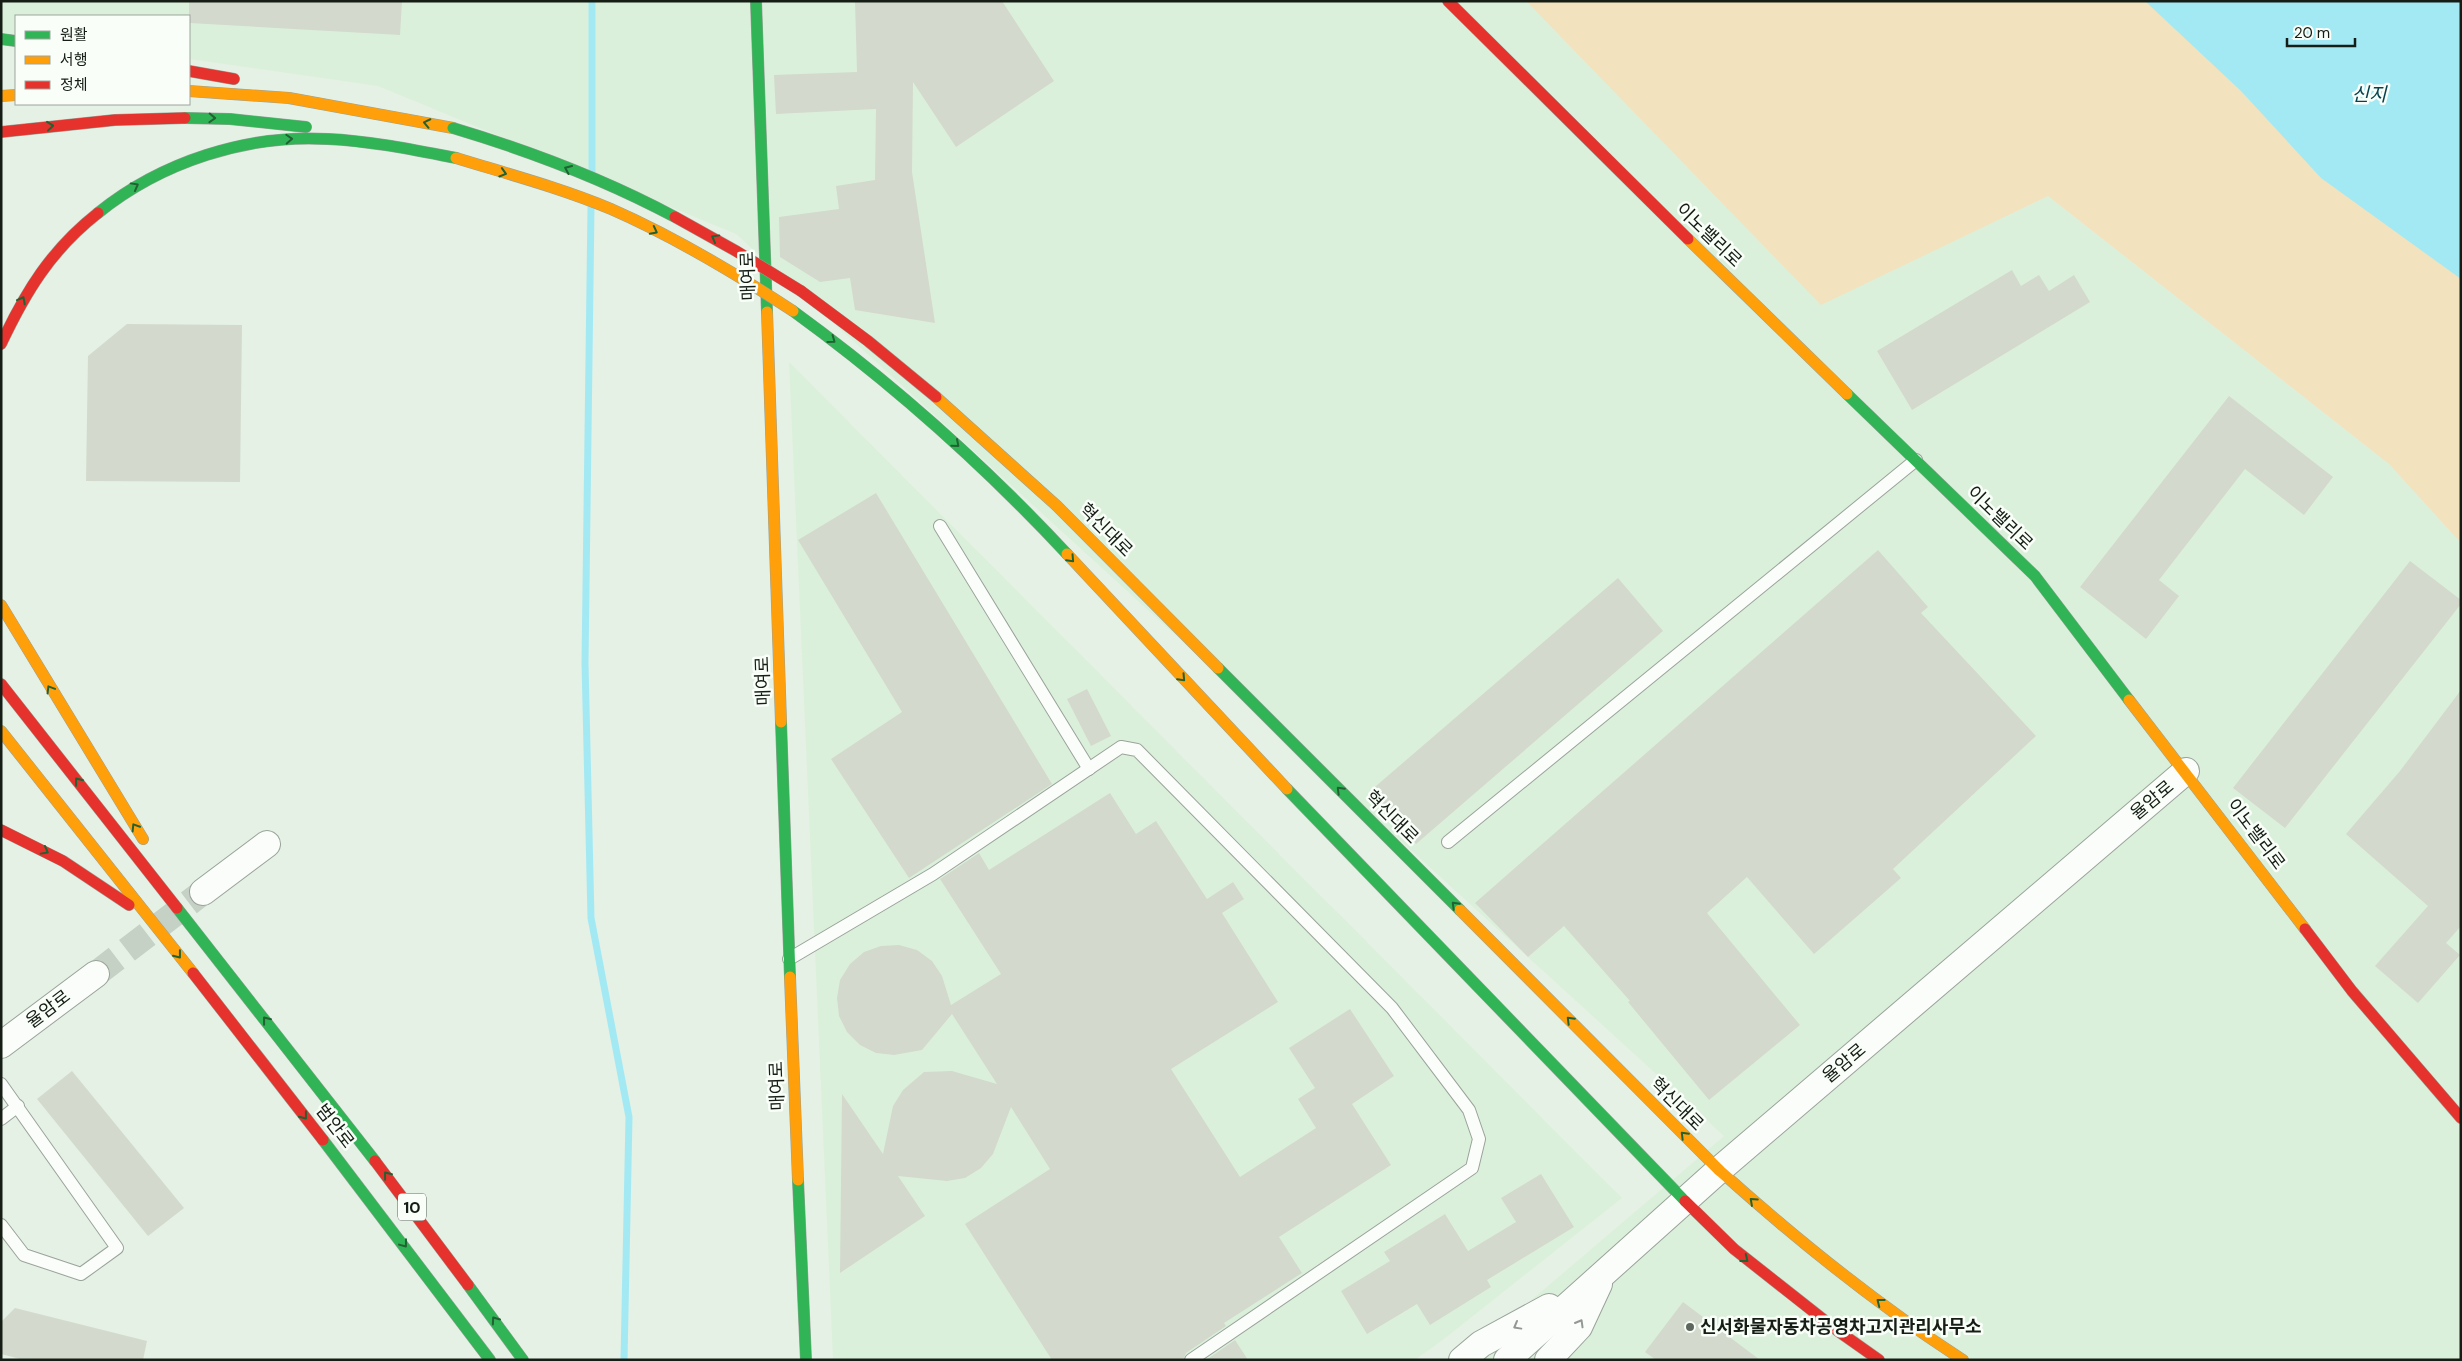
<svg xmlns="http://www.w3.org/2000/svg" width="2462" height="1361" font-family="'DM Sans','Noto Sans KR',sans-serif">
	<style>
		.built { fill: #dbf0db }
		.green { fill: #f2e2be }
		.water { fill: #a3e9f4 }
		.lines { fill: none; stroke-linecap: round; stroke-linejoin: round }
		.stream { stroke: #a3e9f4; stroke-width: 7 }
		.building { fill: #d3d9cd }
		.street-tunnel { stroke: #c6d1c6; stroke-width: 26; stroke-dasharray: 26 13; stroke-linecap: butt }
		.lane-casing { stroke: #9aa39a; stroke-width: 14 }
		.street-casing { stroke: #9aa39a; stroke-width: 28 }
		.fast-casing { stroke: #9aa39a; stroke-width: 12 }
		.slow-casing { stroke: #9aa39a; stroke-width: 12 }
		.jam-casing { stroke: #9aa39a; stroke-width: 12 }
		.lane { stroke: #fbfdfb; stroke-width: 12 }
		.street { stroke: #fbfdfb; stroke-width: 26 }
		.fast { stroke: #30b455; stroke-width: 11 }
		.slow { stroke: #ff9f0a; stroke-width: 11 }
		.jam { stroke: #e5322d; stroke-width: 11 }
		.fast-bridge-casing { stroke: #9aa39a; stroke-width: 12; stroke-linecap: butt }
		.slow-bridge-casing { stroke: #9aa39a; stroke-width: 12; stroke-linecap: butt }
		.jam-bridge-casing { stroke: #9aa39a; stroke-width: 12; stroke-linecap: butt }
		.fast-bridge { stroke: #30b455; stroke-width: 11 }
		.slow-bridge { stroke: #ff9f0a; stroke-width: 11 }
		.jam-bridge { stroke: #e5322d; stroke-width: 11 }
		.oneway { stroke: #216132 }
		.oneway2 { stroke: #949894 }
		.poi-dot { fill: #5e675e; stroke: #f9fef9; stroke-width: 2 }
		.labels { text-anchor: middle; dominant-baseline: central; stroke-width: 5; stroke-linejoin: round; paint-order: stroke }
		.shield { fill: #f9fef9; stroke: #596059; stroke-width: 1 }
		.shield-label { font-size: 16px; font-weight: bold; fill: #151d15 }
		.street-label { font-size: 18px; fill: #151d15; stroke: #f9fef9 }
		.poi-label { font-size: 18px; font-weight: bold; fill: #151d15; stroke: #f9fef9; text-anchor: start }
		.water-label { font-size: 19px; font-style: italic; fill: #05424e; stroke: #f9fef9 }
	</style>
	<rect width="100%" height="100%" fill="#e5f1e5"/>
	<g class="built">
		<polygon points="1,1 1526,1 1821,304 2048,196 2389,464 2461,543 2461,1360 1461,1360 1724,1136 736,234 378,86 189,59 189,16 16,16 16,35 1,32"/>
		<polygon points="789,362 1622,1198 1444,1339 1415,1360 833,1360"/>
	</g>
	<polygon class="green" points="1526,1 2461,1 2461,543 2389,464 2048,196 1821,305"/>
	<polygon class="water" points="2145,1 2461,1 2461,279 2321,178 2241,91"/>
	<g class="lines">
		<g class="stream">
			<polyline points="592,171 592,1"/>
			<polyline points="591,207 585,663 591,918 629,1117 624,1360"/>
		</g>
	</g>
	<g class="building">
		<polygon points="189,1 402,1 400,35 189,23"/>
		<polygon points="855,1 1002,1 1054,81 956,147 913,82 912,172 935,323 855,310 850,278 820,282 780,257 779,217 839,209 836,186 875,180 876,109 776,114 774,75 857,72"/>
		<polygon points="2012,270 2021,286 2039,275 2049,291 2074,275 2090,302 1912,410 1877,351"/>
		<polygon points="127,324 242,325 240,482 86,481 88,356"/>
		<polygon points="2229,396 2333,477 2304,515 2245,469 2159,580 2179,596 2146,639 2080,587"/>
		<polygon points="876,493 1052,784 909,878 831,759 902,712 798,540"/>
		<polygon points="1878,550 1928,607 1921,613 2036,736 1893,869 1901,878 1814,954 1747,877 1707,913 1800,1025 1709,1100 1628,1002 1630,1001 1564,926 1528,957 1475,903"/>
		<polygon points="2410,561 2461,600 2461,604 2285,828 2233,788"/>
		<polygon points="1618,578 1663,631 1416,844 1369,792"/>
		<polygon points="1087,689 1111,736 1091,746 1067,699"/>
		<polygon points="2461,690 2461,926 2446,943 2460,955 2418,1003 2375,966 2428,906 2346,834 2400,771"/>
		<polygon points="1110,793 1136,834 1156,821 1207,899 1233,882 1244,899 1222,913 1278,1002 1171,1069 1240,1177 1316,1128 1298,1099 1315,1088 1289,1048 1350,1009 1394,1076 1352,1104 1391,1165 1279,1237 1302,1273 1224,1323 1226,1326 1186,1353 1183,1360 1052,1360 965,1224 1050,1169 1011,1107 993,1154 981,1168 965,1178 947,1181 898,1176 925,1216 840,1273 842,1094 883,1154 893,1106 903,1090 924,1072 952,1071 997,1084 952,1014 922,1050 894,1055 876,1053 860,1045 847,1032 839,1016 837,998 840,980 850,964 864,952 881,946 899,945 917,950 932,961 942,976 951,1005 1001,974 940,879 979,853 989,870"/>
		<polygon points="72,1071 184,1208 148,1236 37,1099"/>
		<polygon points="1541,1174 1574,1227 1487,1280 1491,1287 1430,1325 1417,1304 1367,1334 1341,1291 1390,1261 1384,1252 1445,1214 1468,1251 1516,1222 1501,1198"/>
		<polygon points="1683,1302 1760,1360 1656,1360 1645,1352"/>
		<polygon points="15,1308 147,1341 143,1360 24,1360 1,1354 1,1322"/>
		<polygon points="1235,1340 1248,1360 1206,1360"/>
	</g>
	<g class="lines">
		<polyline class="street-tunnel" points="96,974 203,892"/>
		<g class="lane-casing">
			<g id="lane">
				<polyline points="940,526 1089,769"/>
				<polyline points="1448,842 1916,460"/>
				<polyline points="789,959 933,874 1121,747 1137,750 1392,1008 1469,1110 1479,1139 1472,1168 1191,1360"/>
				<polyline points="1,1084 117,1248 81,1274 24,1255 1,1225"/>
				<polyline points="1,1119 18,1106"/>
			</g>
		</g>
		<g class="street-casing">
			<g id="street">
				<polyline points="203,892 267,844"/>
				<polyline points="1,1045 96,974"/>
				<polyline points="1462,1360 1481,1344 1549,1307"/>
				<polyline points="1507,1360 1719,1170 2186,771"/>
				<polyline points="1548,1360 1579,1327 1599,1284"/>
			</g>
		</g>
		<g class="fast-casing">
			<g id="fast">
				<polyline points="756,1 767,312"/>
				<polyline points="1,39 16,41"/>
				<polyline points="185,118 230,119 306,127"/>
				<path d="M98,213c63,-51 149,-79 230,-74 43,2 86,11 128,19"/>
				<path d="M793,311c99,72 190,153 274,243"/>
				<polyline points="1847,394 2035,576 2129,700"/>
				<polyline points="1218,668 1460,910"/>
				<polyline points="781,722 790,977"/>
				<polyline points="1287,789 1685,1201"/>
				<polyline points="177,908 375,1161"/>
				<polyline points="323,1140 490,1360"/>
				<polyline points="798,1180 806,1360"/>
				<polyline points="468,1285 523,1360"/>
			</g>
		</g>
		<g class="slow-casing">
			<g id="slow">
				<polyline points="189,91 289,98 453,128"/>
				<polyline points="1,96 16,95"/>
				<polyline points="1688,239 1847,394"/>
				<polyline points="767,312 781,722"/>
				<polyline points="936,397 1057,506 1218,668"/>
				<polyline points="1067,554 1287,789"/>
				<polyline points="1,605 143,839"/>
				<polyline points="2129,700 2305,929"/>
				<polyline points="1,731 193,973"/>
				<polyline points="1460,910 1719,1170"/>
				<polyline points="790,977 798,1180"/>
				<path d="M1719,1170c77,69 157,134 244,190"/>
			</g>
		</g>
		<g class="jam-casing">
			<g id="jam">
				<polyline points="1448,1 1688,239"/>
				<polyline points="189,71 234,79"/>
				<polyline points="1,132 115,120 185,118"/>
				<polyline points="801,291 868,341 936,397"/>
				<path d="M1,344c25,-53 50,-94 97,-131"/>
				<polyline points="1,684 177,908"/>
				<polyline points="1,830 63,861 129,905"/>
				<polyline points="2305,929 2352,991 2461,1118"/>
				<polyline points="193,973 323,1140"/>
				<polyline points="375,1161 468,1285"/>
				<polyline points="1685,1201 1734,1249 1838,1331 1879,1360"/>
			</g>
		</g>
		<use href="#lane" class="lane"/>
		<use href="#street" class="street"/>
		<use href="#fast" class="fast"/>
		<use href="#slow" class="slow"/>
		<use href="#jam" class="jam"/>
		<g class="fast-bridge-casing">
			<path id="fast-bridge" d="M453,128c77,23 151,51 222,89"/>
		</g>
		<g class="slow-bridge-casing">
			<path id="slow-bridge" d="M456,158c52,16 105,30 155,51 64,28 124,64 182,102"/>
		</g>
		<g class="jam-bridge-casing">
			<polyline id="jam-bridge" points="675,217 736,251 801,291"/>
		</g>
		<use href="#fast-bridge" class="fast-bridge"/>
		<use href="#slow-bridge" class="slow-bridge"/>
		<use href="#jam-bridge" class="jam-bridge"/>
	</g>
	<defs><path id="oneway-chevron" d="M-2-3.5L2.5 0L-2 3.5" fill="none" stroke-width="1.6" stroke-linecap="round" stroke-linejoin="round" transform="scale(1.25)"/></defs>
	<g class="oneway">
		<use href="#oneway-chevron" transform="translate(212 118) rotate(2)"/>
		<use href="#oneway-chevron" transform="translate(427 123) rotate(-168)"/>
		<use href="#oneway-chevron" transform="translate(50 126) rotate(-6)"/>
		<use href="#oneway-chevron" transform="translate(289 139) rotate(-3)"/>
		<use href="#oneway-chevron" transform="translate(568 169) rotate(-156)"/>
		<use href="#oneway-chevron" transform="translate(503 173) rotate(17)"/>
		<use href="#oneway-chevron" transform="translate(135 186) rotate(-29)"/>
		<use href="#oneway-chevron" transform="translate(654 231) rotate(27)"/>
		<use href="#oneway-chevron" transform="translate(715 238) rotate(-151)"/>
		<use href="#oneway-chevron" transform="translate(22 300) rotate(-62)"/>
		<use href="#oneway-chevron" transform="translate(832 340) rotate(36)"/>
		<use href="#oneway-chevron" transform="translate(956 444) rotate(41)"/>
		<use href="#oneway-chevron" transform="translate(1071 559) rotate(47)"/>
		<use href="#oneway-chevron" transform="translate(1182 678) rotate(47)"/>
		<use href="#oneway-chevron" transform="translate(50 689) rotate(-121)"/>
		<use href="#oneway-chevron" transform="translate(78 781) rotate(-128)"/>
		<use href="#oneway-chevron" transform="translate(1340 790) rotate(-135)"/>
		<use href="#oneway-chevron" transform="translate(135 827) rotate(-122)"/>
		<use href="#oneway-chevron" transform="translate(45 851) rotate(29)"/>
		<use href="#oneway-chevron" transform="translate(1455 905) rotate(-135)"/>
		<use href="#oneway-chevron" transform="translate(178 955) rotate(52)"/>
		<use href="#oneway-chevron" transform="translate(266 1020) rotate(-128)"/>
		<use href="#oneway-chevron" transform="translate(1570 1020) rotate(-135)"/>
		<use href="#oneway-chevron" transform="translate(304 1116) rotate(52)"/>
		<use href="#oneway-chevron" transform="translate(1684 1135) rotate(-135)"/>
		<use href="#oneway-chevron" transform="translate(387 1175) rotate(-128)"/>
		<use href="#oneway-chevron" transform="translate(1753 1201) rotate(-138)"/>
		<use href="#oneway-chevron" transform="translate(404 1244) rotate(53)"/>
		<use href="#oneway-chevron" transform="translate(1745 1259) rotate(38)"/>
		<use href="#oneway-chevron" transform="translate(1880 1302) rotate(-142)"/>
		<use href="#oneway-chevron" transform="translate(495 1320) rotate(-125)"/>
	</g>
	<g class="oneway2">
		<use href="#oneway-chevron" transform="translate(1580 1323) rotate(-60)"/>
		<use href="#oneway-chevron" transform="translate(1517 1326) rotate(151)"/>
	</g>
	<circle class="poi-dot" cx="1690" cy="1327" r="5"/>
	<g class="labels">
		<rect class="shield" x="398" y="1193.5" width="28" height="27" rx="4"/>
		<g class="shield-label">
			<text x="412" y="1207">10</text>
		</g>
		<g class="street-label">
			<text transform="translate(1709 235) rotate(44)">이노밸리로</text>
			<text transform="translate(748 276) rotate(-92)">매여로</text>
			<text transform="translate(2000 518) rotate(44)">이노밸리로</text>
			<text transform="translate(1106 530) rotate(45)">혁신대로</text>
			<text transform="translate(763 681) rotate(-92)">매여로</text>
			<text transform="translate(2152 800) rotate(-40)">율암로</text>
			<text transform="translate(1392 817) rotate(45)">혁신대로</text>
			<text transform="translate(2256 834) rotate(53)">이노밸리로</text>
			<text transform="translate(48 1009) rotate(-37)">율암로</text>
			<text transform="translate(1844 1063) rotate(-40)">율암로</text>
			<text transform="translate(777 1086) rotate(-92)">매여로</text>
			<text transform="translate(1677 1104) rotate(45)">혁신대로</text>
			<text transform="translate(335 1126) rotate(52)">범안로</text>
		</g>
		<g class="poi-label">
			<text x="1700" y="1327">신서화물자동차공영차고지관리사무소</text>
		</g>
		<g class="water-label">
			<text x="2369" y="94">신지</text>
		</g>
	</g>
	<rect width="2462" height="1361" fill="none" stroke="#151d15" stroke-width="5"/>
	<rect x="15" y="15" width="175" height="90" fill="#f9fef9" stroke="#9ea49e"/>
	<rect x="25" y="31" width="25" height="8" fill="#30b455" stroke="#9ea49e"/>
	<text x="60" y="40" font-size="15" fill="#151d15">원활</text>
	<rect x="25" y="56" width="25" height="8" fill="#ff9f0a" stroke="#9ea49e"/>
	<text x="60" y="65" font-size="15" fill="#151d15">서행</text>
	<rect x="25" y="81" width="25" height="8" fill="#e5322d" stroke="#9ea49e"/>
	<text x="60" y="90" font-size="15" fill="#151d15">정체</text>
	<path d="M2287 38v8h68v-8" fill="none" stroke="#151d15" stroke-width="2.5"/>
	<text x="2294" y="38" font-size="15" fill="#151d15" stroke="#f9fef9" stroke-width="4" paint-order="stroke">20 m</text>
</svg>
